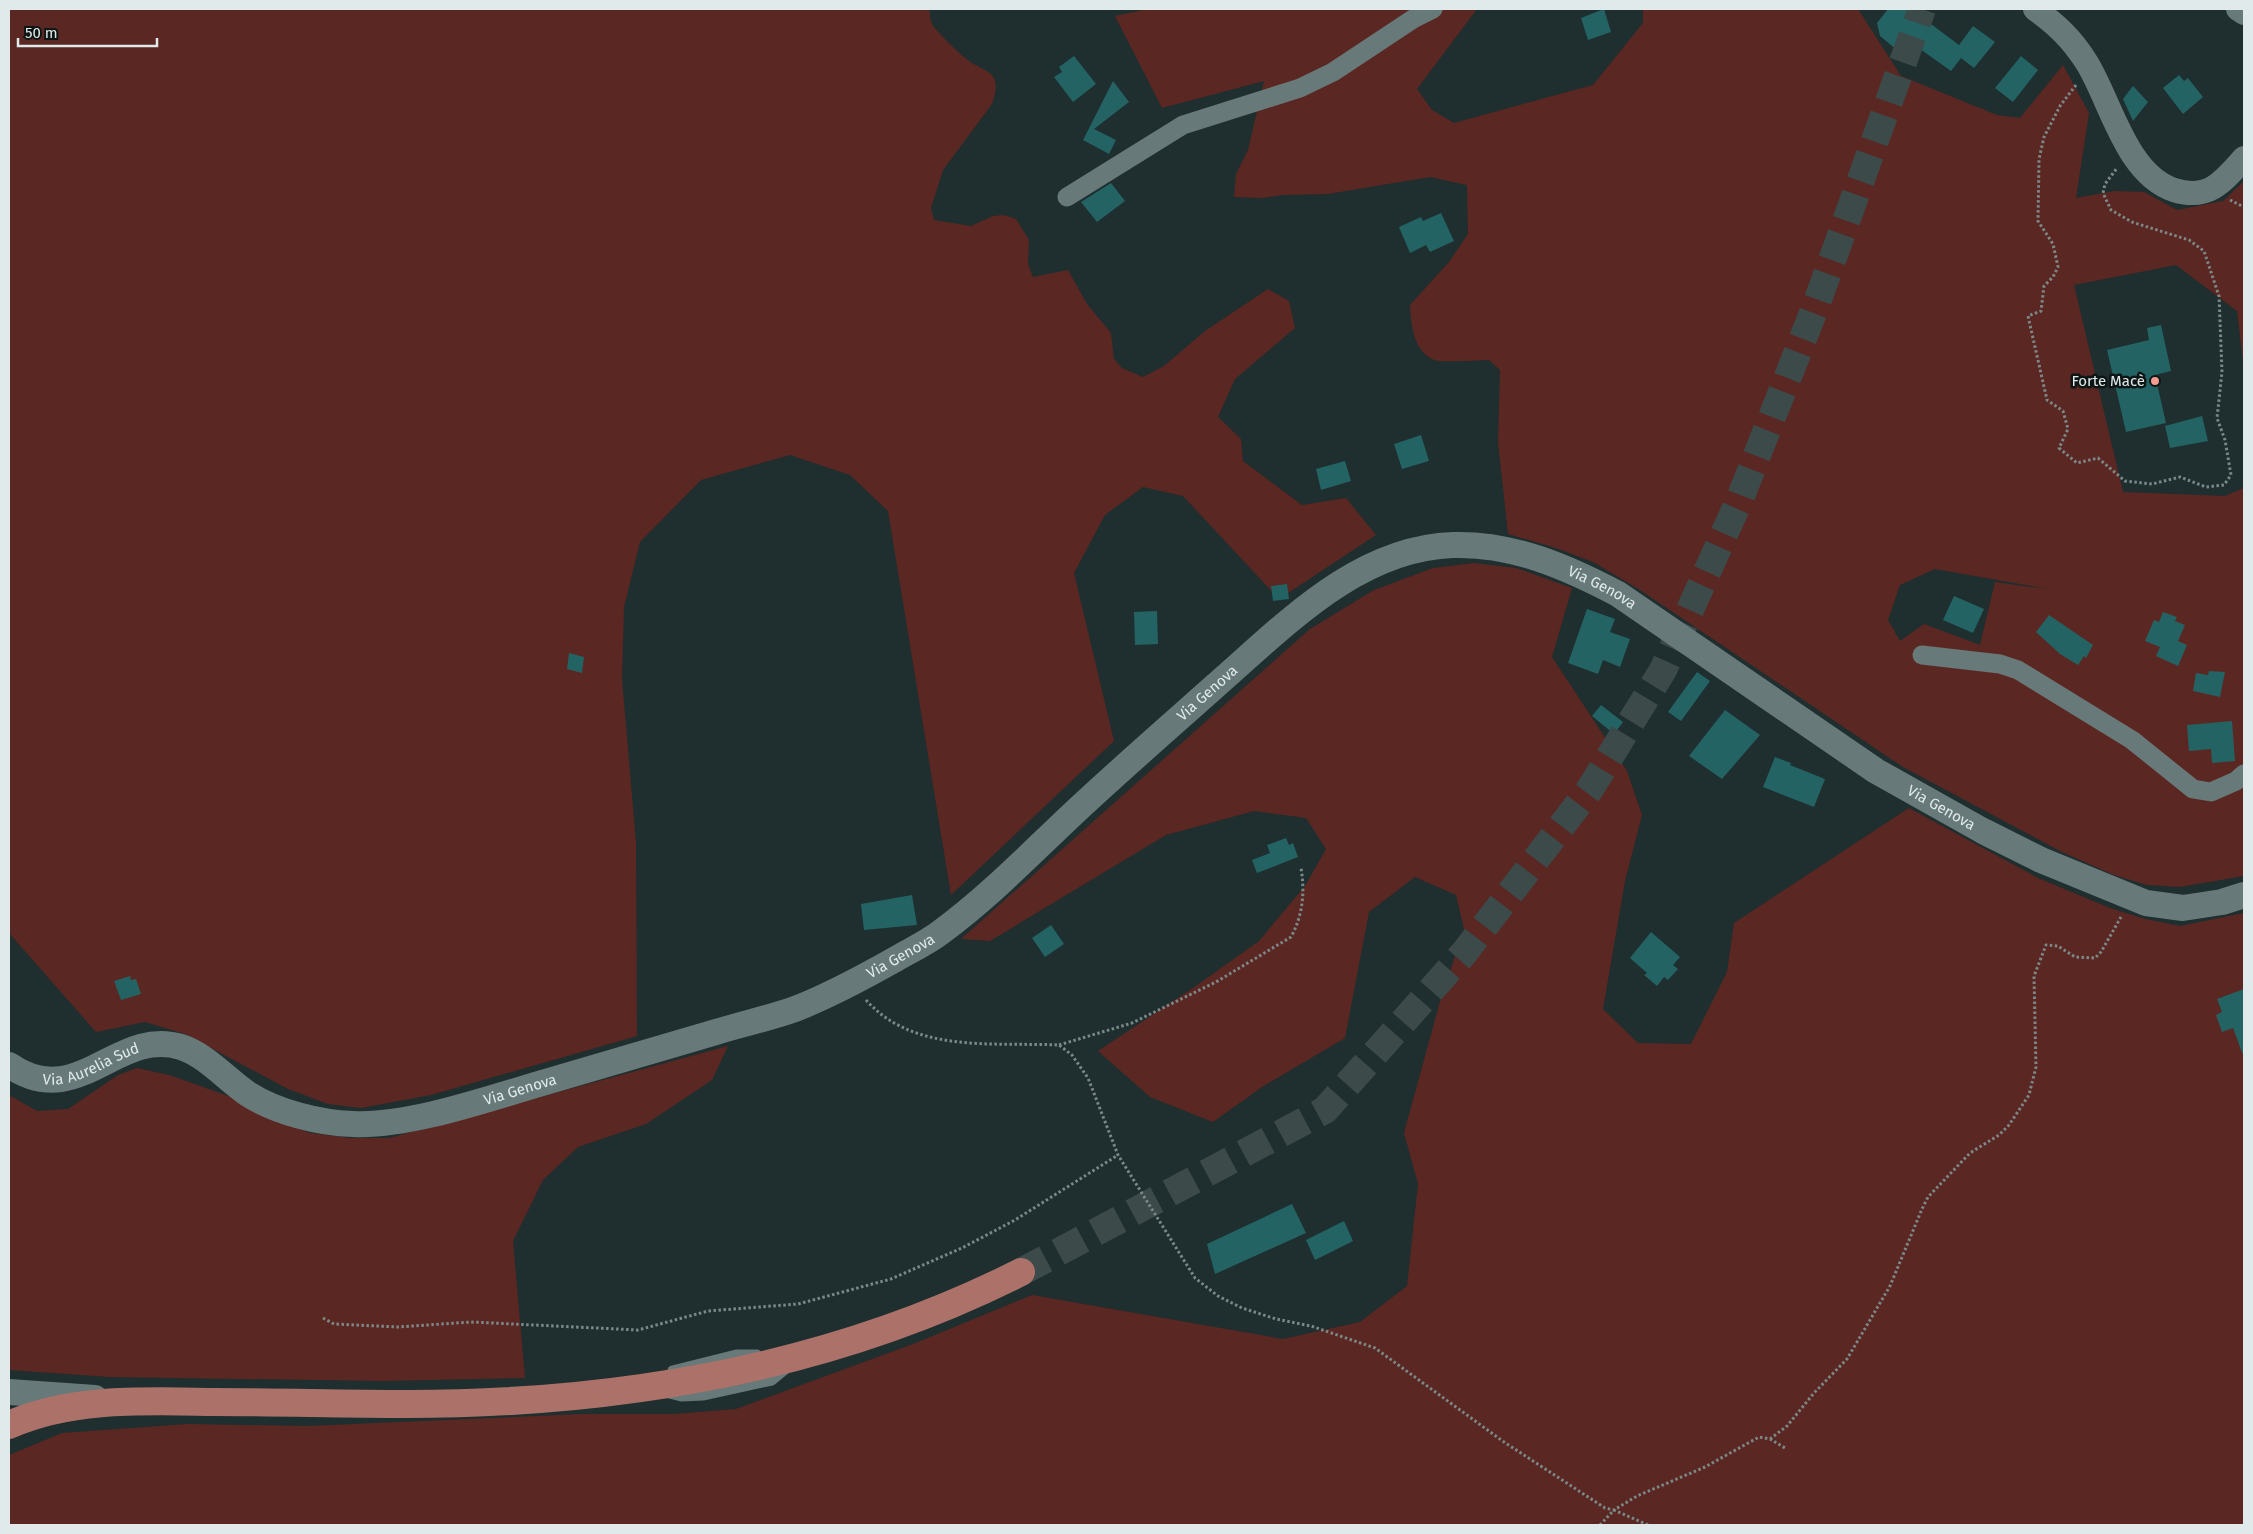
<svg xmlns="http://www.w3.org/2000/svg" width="2253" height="1534" font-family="'Fira Sans',sans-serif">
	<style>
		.green { fill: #5b2722; fill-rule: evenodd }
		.building { fill: #246364 }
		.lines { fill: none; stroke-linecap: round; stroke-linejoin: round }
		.trunk-tunnel { stroke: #3c4a4a; stroke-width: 28; stroke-dasharray: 28 14; stroke-linecap: butt }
		.path { stroke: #7c8888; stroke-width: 3; stroke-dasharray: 2.5 2.5; stroke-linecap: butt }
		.service { stroke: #677979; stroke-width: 9 }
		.minor { stroke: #677979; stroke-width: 19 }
		.tertiary { stroke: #677979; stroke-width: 24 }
		.secondary { stroke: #677979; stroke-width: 26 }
		.trunk { stroke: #ac726a; stroke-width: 28 }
		.poi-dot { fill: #f59c91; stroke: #0e1515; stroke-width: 2 }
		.labels { text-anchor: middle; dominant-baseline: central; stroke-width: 5; stroke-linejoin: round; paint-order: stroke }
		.poi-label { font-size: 15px; fill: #e0eaea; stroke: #0e1515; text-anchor: end }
		.street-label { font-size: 15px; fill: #e0eaea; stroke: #0e1515 }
	</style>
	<rect width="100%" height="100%" fill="#1f2e2e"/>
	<g class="green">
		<path d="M9,9h920c1,4 1,11 3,15 3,6 27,29 33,34 20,16 39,11 27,46l-49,66 -12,38 3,12 37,6 22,-10 11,-1 12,4 13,21 -1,24 5,13 35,-7 19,34 24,29 3,26 8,9 21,9 21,-11 41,-35 63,-42 21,12 6,27 -60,51 -17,38 23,22 2,22 59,44 44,-7 30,37 -97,64 -96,-103 -40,-9 -38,28 -31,58 40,168 -163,154 -63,-384 -38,-36 -60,-20 -89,25 -61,62 -16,65 -2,72 14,164 1,193 -206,59 -70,13 -33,-4 -40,-15 -103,-55 -40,-12 -49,10 -87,-99z"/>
		<path d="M1148,9h329l-60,80 15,21 22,13 139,-38 50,-62v-14h215l43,67 96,39 23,3 43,-53 26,48 -13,85 39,-7 29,1 33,18 46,-9 21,-20v188l-7,-58 -61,-46 -102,20 49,207 102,4 19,-8v388l-64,11 -33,-2 -33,-10 -52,-23 -159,-85 -263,-177 -47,-28 -40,-15 -45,-13 -10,-92 2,-72 -11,-10c-11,0 -47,3 -55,0 -21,-9 -23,-36 -24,-55l39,-43 19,-28 -1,-49 -37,-8 -102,17 -46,1 -20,3 -28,-1 2,-23 12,-24 16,-69 -102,27 -47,-92zM1935,569l118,21 -58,-8 -15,63 -56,-21 -24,17 -12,-21 12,-35z"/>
		<polygon points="1474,563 1516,568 1572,588 1552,657 1627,771 1642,815 1625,881 1603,1009 1638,1043 1691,1044 1727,972 1734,923 1909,808 2038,878 2110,908 2145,919 2180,926 2244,913 2244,1525 9,1525 9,1455 62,1433 188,1424 307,1426 582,1414 675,1414 736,1409 913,1344 1032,1295 1283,1339 1360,1322 1407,1286 1418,1184 1404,1133 1439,1005 1464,929 1456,895 1415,877 1369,912 1345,1038 1262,1087 1213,1122 1150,1097 1098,1051 1193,988 1259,941 1305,886 1326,849 1306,818 1254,811 1166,835 990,941 961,939 1310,629 1374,590 1433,568"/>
		<polygon points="728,1046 712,1080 646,1124 578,1147 543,1180 513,1241 525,1378 383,1381 110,1377 9,1370 9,1095 37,1111 68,1109 118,1075 137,1068 169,1075 234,1098 276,1120 310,1133 351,1138 389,1138"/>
	</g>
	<g class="building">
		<polygon points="1604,9 1611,32 1588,40 1581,18"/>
		<polygon points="1888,9 1911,9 1959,45 1973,26 1995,42 1974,68 1961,58 1951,71 1906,39 1897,50 1880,36 1877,23"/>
		<polygon points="1074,56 1096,84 1073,102 1054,77 1062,72 1059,67"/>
		<polygon points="2021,56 2038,70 2013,102 1995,88"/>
		<polygon points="2179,75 2184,81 2188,78 2203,97 2183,114 2163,88"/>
		<polygon points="1113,81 1129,102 1094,129 1116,140 1109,154 1083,140"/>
		<polygon points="2133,86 2148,102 2133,121 2123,99"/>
		<polygon points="1111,183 1125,201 1097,222 1081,202"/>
		<polygon points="1441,213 1454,241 1430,252 1426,245 1410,253 1399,227 1421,217 1423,221"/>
		<polygon points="2161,325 2171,371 2155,375 2166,423 2126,432 2107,350 2149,340 2147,328"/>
		<polygon points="2202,416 2208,441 2170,448 2165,426"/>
		<polygon points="1421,435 1429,461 1402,469 1394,444"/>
		<polygon points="1345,461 1351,481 1321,490 1316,469"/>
		<polygon points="1287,584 1289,599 1273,601 1271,586"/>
		<polygon points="1954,596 1984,609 1973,633 1943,620"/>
		<polygon points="1587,609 1615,619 1610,632 1630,639 1620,667 1603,660 1598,674 1568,663"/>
		<polygon points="1157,611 1158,644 1135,645 1134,612"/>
		<polygon points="2163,612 2177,617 2175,621 2185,625 2178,641 2187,645 2178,666 2156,656 2160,647 2145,641 2154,620 2159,622"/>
		<polygon points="2049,615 2093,645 2086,658 2084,656 2078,665 2060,654 2036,632"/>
		<polygon points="569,653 584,657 582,673 567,669"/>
		<polygon points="2209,671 2225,672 2220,697 2193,691 2196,673 2208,675"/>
		<polygon points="1697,672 1710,681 1681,721 1668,712"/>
		<polygon points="1601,705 1623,722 1614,734 1592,716"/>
		<polygon points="1725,710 1760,735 1722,779 1689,756"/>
		<polygon points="2232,721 2235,761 2212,763 2211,749 2189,751 2187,725"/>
		<polygon points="1775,757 1791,763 1790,765 1825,779 1814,807 1763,787"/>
		<polygon points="1286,838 1289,845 1293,843 1298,857 1257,873 1252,860 1270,853 1267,845"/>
		<polygon points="912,895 917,925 864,930 861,904"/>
		<polygon points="1051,925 1064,944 1045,957 1032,938"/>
		<polygon points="1651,932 1680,957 1673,965 1678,969 1668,980 1664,977 1657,986 1644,975 1647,973 1630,958"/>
		<polygon points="130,976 131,980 136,979 141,994 121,1000 114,981"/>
		<polygon points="2244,989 2244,1054 2243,1055 2233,1028 2222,1032 2216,1015 2222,1012 2217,999"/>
		<polygon points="1292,1204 1306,1233 1215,1274 1207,1244"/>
		<polygon points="1344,1221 1353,1241 1315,1260 1306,1240"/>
	</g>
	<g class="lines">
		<polyline class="trunk-tunnel" points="1021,1272 1325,1110 1464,953 1590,789 1663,670 1739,501 1815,308 1922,9"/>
		<g class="path">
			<polyline points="2076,85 2060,106 2044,137 2039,159 2038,221 2053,244 2058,267 2053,277 2044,286 2041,311 2028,316 2047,400 2063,411 2068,429 2059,448 2077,463 2098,458 2125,481 2152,484 2180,477 2206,487 2224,485 2231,475 2225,440 2217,418 2222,372 2219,296 2204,251 2189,240 2132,222 2111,210 2103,193 2105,184 2117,168"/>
			<polyline points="2230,200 2244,207"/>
			<path d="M866,1000c48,54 127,42 193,45l13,10 16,23 30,77 77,123 23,18 24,12 34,11 35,7 64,22 129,94 101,66 9,2 23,-14 68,-29 54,-30 11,2 15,9"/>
			<path d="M1059,1045l73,-22 84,-41 75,-45c12,-22 14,-45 10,-69"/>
			<polyline points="323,1318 334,1324 398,1327 471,1322 638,1330 708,1311 798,1304 891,1279 962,1248 1015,1220 1118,1155"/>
			<polyline points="1770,1439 1787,1426 1814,1393 1847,1359 1890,1286 1922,1209 1928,1197 1970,1153 1999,1135 2009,1125 2029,1095 2036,1067 2034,976 2046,945 2058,946 2075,957 2095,958 2101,952 2121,917"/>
			<polyline points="1600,1525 1614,1510 1648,1525"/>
		</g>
		<g class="service">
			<polyline points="672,1370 736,1354 757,1354"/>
			<polyline points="665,1393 681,1397 703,1396 772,1381 789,1367"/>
		</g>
		<g class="minor">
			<polyline points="1067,197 1183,125 1300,88 1333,72 1413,19 1433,9"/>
			<polyline points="1922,655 2000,664 2018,670 2132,740 2193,789 2211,792 2236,781 2244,774"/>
		</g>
		<g class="tertiary">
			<path d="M2035,9c22,16 37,30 52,54 24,39 39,111 87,127 34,11 49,-8 70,-32"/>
			<polyline points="2238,9 2244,13"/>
		</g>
		<g class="secondary">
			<path id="s1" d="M9,1065c69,48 107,-38 172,-18 25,8 45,32 67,47 28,18 71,29 105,30 57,3 140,-27 196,-43 56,-16 111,-33 167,-49 26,-8 54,-14 79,-23 34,-13 67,-31 99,-49 15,-9 33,-17 47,-28 49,-36 92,-81 136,-122 45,-42 91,-82 137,-123 68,-59 142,-139 239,-142 59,-2 114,22 165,49l258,177 107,60 58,29 105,43 37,5 39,-6 22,-7"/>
			<polyline points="9,1392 95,1398"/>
		</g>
		<path class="trunk" d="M9,1425c63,-28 137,-24 205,-23 64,0 128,2 192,2 211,0 425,-36 615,-132"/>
	</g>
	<circle class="poi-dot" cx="2155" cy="381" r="5"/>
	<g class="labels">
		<g class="poi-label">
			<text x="2145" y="381">Forte Macè</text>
		</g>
		<g class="street-label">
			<text stroke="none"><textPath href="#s1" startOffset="1806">Via Genova</textPath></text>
			<text stroke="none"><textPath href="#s1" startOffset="1356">Via Genova</textPath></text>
			<text stroke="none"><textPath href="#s1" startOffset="2211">Via Genova</textPath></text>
			<text stroke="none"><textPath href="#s1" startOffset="951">Via Genova</textPath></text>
			<text stroke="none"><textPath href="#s1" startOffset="88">Via Aurelia Sud</textPath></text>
			<text stroke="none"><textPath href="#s1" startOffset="546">Via Genova</textPath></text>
		</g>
	</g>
	<rect width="2253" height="1534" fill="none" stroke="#e0eaea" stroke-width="20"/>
	<path d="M18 38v8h139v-8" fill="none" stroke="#e0eaea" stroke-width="2.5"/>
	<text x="25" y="38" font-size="15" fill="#e0eaea" stroke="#0e1515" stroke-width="4" paint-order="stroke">50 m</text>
</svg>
